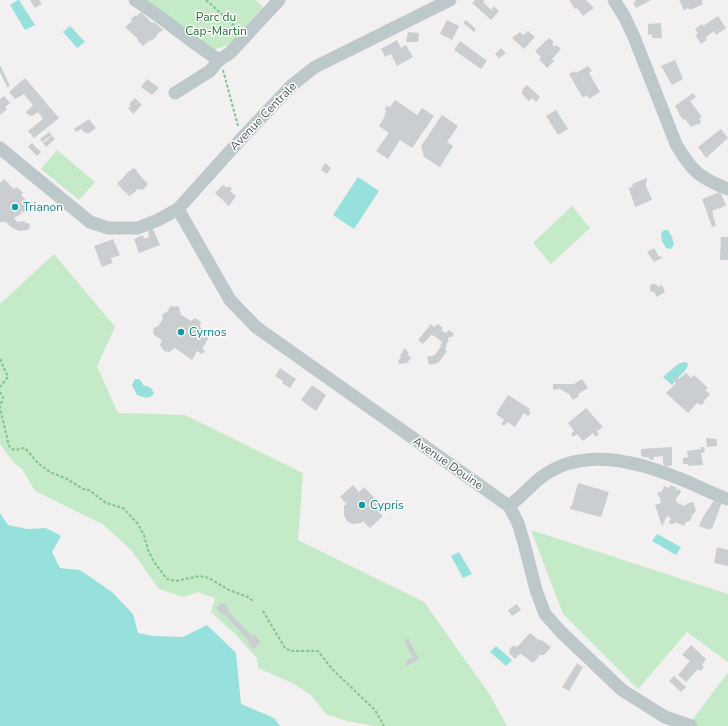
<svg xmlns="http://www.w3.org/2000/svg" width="728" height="726" font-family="'Nunito Sans',sans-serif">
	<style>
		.green { fill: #c4eac7 }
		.water { fill: #96e1db }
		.building { fill: #caced0 }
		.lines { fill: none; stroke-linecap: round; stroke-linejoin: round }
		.path { stroke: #80c48e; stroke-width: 2; stroke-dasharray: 3 2; stroke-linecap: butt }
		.minor { stroke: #bdc8cb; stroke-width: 13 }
		.culture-dot { fill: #0f9aa8; stroke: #fff; stroke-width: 1.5 }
		.labels { text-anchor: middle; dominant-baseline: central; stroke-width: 3; stroke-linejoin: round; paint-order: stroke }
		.park-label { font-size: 12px; fill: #237434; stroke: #fff }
		.street-label { font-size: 12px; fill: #4a585b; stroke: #fff }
		.culture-label { font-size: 12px; fill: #0d838f; stroke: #fff; text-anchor: start }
	</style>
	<rect width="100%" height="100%" fill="#f2f0f0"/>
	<g class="green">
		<polygon points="145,0 256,0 263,7 229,45 212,50"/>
		<polygon points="57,150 95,182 79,200 41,169"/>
		<polygon points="572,206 590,228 551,264 533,243"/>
		<polygon points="54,254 115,327 97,366 118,413 185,415 303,473 298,540 424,602 490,695 507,726 374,726 347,721 326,714 311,695 292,683 258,668 257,658 237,636 211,612 215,598 198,592 184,597 159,589 131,550 104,525 35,491 22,469 13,462 0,444 0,304"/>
		<polygon points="531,530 728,594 728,662 687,632 638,689 563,614"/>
		<polygon points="728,672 728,726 688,726"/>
	</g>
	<g class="water">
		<polygon points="18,0 19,0 35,25 25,30 10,5"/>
		<polygon points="70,26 85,42 77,48 63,32"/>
		<polygon points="358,177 379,191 354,229 333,215"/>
		<polygon points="664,230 668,230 672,237 674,245 671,249 666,248 662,241 661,233"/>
		<polygon points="684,362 688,363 687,368 672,385 663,377 678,364"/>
		<polygon points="135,379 139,379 142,382 143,385 151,388 154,393 152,396 147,398 137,395 132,385"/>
		<polygon points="0,513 8,525 28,529 46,528 61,536 52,552 60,568 80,570 112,592 133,614 138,633 153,636 183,637 207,625 236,653 241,704 274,718 280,726 0,726"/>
		<polygon points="657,534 681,547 676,555 652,541"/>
		<polygon points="459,552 472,574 463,578 451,556"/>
		<polygon points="496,646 512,660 506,666 490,652"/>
	</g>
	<g class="building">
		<polygon points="30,0 39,0 42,4 35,8"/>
		<polygon points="475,0 485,0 483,2 491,10 494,6 499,11 491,20 472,3"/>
		<polygon points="569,0 586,0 594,8 583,16 577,8 575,9"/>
		<polygon points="635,0 651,0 636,8 633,3 636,1"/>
		<polygon points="679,0 703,0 701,1 703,4 690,10 688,8 684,10"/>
		<polygon points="141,12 152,23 154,22 163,30 157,34 157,36 151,41 150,40 143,46 137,40 138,39 125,27 132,21 131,19 136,15 137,16"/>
		<polygon points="718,16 726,28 716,35 714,31 705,38 707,40 701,44 695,35 698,34 695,29 702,24 703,26"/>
		<polygon points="447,20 459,26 452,40 440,34"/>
		<polygon points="466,20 476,29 474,32 463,23"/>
		<polygon points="661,23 662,38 652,38 652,34 648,35 648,24"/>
		<polygon points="528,31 535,37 524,49 512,38 520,32 523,35"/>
		<polygon points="408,32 419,33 418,42 406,42"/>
		<polygon points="549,38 554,42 552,44 554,47 556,45 561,49 552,59 554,61 547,68 539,59 541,57 535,51"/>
		<polygon points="397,40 401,48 406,45 413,57 397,66 391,54 385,57 381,49"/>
		<polygon points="460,41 487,61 481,69 454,50"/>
		<polygon points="501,48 506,53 499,58 495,54"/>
		<polygon points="675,60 683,79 672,85 661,66"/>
		<polygon points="0,65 10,86 7,87 0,72"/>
		<polygon points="588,66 592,71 589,73 600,92 589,99 587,95 583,98 569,74 574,71 576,73"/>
		<polygon points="25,78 59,118 34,138 28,131 43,119 38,112 32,116 29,115 26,112 33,105 24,94 15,99 9,92"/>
		<polygon points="147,79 159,88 152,95 141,87"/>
		<polygon points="527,85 540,97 536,102 532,98 529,101 521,93 523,91 522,90"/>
		<polygon points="693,93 696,97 690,101 702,117 699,119 701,121 699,125 697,124 694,126 693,125 691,127 685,119 684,120 681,117 675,106"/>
		<polygon points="4,96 10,103 5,107 7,109 0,115 0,99"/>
		<polygon points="135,98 142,105 133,114 128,108 131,106 129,104"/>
		<polygon points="395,100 417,115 422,108 434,116 412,148 400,140 388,159 376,151 389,133 379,126 385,116 384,116 386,112 385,108 387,106 390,107"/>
		<polygon points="556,110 568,129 558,135 546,116"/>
		<polygon points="442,115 458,126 447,142 453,146 440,167 424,157 421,146"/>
		<polygon points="89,119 96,128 88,134 86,132 85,133 81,129 76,132 74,129"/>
		<polygon points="721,129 728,138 706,158 698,147"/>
		<polygon points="49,132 52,135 42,142 40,139"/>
		<polygon points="52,136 55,139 46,147 43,143"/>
		<polygon points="32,143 41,152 37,156 28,147"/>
		<polygon points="325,163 331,168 327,174 321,170"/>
		<polygon points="133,168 137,170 137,172 148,184 143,190 137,189 135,192 129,196 117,184 129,171 129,172"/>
		<polygon points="647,178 646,186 652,200 635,207 629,189 627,189 633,186 632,184"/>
		<polygon points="4,179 14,189 17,187 23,193 21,195 31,205 24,213 22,210 21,214 14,218 17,222 25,221 25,223 29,223 30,226 28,230 19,231 11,227 6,222 0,222 0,183"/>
		<polygon points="223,185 227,188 229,186 232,189 230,191 236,196 229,206 215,193"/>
		<polygon points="720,192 726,205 719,209 718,208 712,211 716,226 712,227 702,199"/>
		<polygon points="153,229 160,245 139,253 134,239 143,235 144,239 149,237 148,231"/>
		<polygon points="721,237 728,237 728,260 720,260"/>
		<polygon points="113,239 120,255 111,258 112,263 102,267 94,246"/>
		<polygon points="654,248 659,257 660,256 662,258 654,262 647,252"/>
		<polygon points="652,284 655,284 659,287 662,285 665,292 657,297 654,292 651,292 650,289 650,286"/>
		<polygon points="171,305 173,307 178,306 180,309 179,311 181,312 180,314 191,321 195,318 201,322 200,327 211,334 202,349 205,351 202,354 197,351 192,360 175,348 169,352 164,351 160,345 162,340 153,334 154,328 158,326 163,319 162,316 164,313 167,312"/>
		<polygon points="431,324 434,327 438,324 443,328 441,330 446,333 449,330 454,334 452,337 449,337 448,339 449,341 447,343 445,350 447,351 438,363 429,365 427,357 435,355 441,346 440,344 443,343 435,336 431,335 423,344 418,340"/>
		<polygon points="404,348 409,353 407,355 410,356 411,358 407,363 399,364 398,361 401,357 400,354 402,353"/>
		<polygon points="280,368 296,379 290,388 282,383 283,381 275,376"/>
		<polygon points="686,373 691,378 694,375 708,388 705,390 710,394 705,400 703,404 701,405 697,403 688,413 666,393 676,383 674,381 674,378 677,377 679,379"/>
		<polygon points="582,379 588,388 578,394 579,396 573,400 569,394 560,389 553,390 553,384 574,384"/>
		<polygon points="312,385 326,395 316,411 301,400"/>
		<polygon points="508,395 530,409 528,411 531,412 528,416 524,413 515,427 507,422 504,426 501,424 504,420 496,414"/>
		<polygon points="586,408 603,427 597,431 599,434 596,437 593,433 583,441 577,434 573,437 571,434 574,431 568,423"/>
		<polygon points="706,438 717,439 717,446 707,447"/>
		<polygon points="672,447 672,465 671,466 665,466 663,464 663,456 654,457 653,460 650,460 648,457 643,457 641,455 641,449"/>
		<polygon points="701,447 704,447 705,452 701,453 703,465 688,466 688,464 683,464 683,458 688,457 687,451 701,449"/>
		<polygon points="578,483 609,492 601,517 570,509 570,507 572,505"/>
		<polygon points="353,485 359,492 364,487 380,504 376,509 383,516 370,528 363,521 361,523 353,524 348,522 344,516 344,506 347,504 340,497"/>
		<polygon points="670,485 677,488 676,490 679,489 680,490 681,492 676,499 677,503 685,506 686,504 693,502 696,510 694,514 691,515 692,517 690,521 686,522 684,526 675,522 674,524 670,524 669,522 671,518 667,516 662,526 655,505 661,503 660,500 661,498 659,497 657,493 662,491 664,486 669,488"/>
		<polygon points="715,499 722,502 712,529 710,528 709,530 699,526 703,517"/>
		<polygon points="717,547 728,550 728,566 714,563"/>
		<polygon points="222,603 224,603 229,609 228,611 252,636 255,635 260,641 260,643 255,648 252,648 248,643 248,640 225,615 222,615 217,610 217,607"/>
		<polygon points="517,604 521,610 512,616 508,610"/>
		<polygon points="530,633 537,639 543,641 551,647 544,655 540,655 533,663 521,654 517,656 517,658 514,658 509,653 510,648 515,645 515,647 518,646"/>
		<polygon points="408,638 419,659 407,666 405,662 413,657 404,641"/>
		<polygon points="691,645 706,659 702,665 704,667 701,671 698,669 686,682 678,675 690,661 682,655"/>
		<polygon points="577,663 583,667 569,691 562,687"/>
		<polygon points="674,676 686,687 681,692 669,681"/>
	</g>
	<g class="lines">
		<g class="path">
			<polyline points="206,0 238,29"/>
			<polyline points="223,70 238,126"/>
			<polyline points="0,359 8,377 0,387"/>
			<path d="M0,392l3,5 -3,11 9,38c6,7 9,2 16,2l14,16 11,8 17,7 16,10 6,1 17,13 17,5 15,16 6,11 4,15 6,12 13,17 9,2 23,-5 10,2 20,12 19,7 6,5"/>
			<polyline points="263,611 285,648 291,651 318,651 332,669 375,710 384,726"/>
		</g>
		<g class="minor">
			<path d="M135,0c29,18 55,42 84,60"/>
			<path d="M614,0l10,16 10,21 42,107c15,26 23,34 52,45"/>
			<polyline points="175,93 210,71 219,60 230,53 279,0"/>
			<polyline points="0,148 90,222 108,228 138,228 158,220 178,209 241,139 292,85 315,67 450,0"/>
			<polyline points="178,209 230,300 256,327 509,506 518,523 524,543 536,590 545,614 561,632 622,690 665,717 691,726"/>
			<path d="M509,506c12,-9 22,-21 34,-30 40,-29 93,-15 135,2 17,6 33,16 50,21"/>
		</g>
	</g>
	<g class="culture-dot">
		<circle cx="15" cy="207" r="4"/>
		<circle cx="181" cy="332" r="4"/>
		<circle cx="362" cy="505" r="4"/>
	</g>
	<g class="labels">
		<g class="park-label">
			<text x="216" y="17">Parc du<tspan x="216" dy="14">Cap-Martin</tspan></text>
		</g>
		<g class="street-label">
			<text transform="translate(263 116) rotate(-46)">Avenue Centrale</text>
			<text transform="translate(448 463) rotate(35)">Avenue Douine</text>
		</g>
		<g class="culture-label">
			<text x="23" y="207">Trianon</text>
			<text x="189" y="332">Cyrnos</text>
			<text x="370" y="505">Cypris</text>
		</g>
	</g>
</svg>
